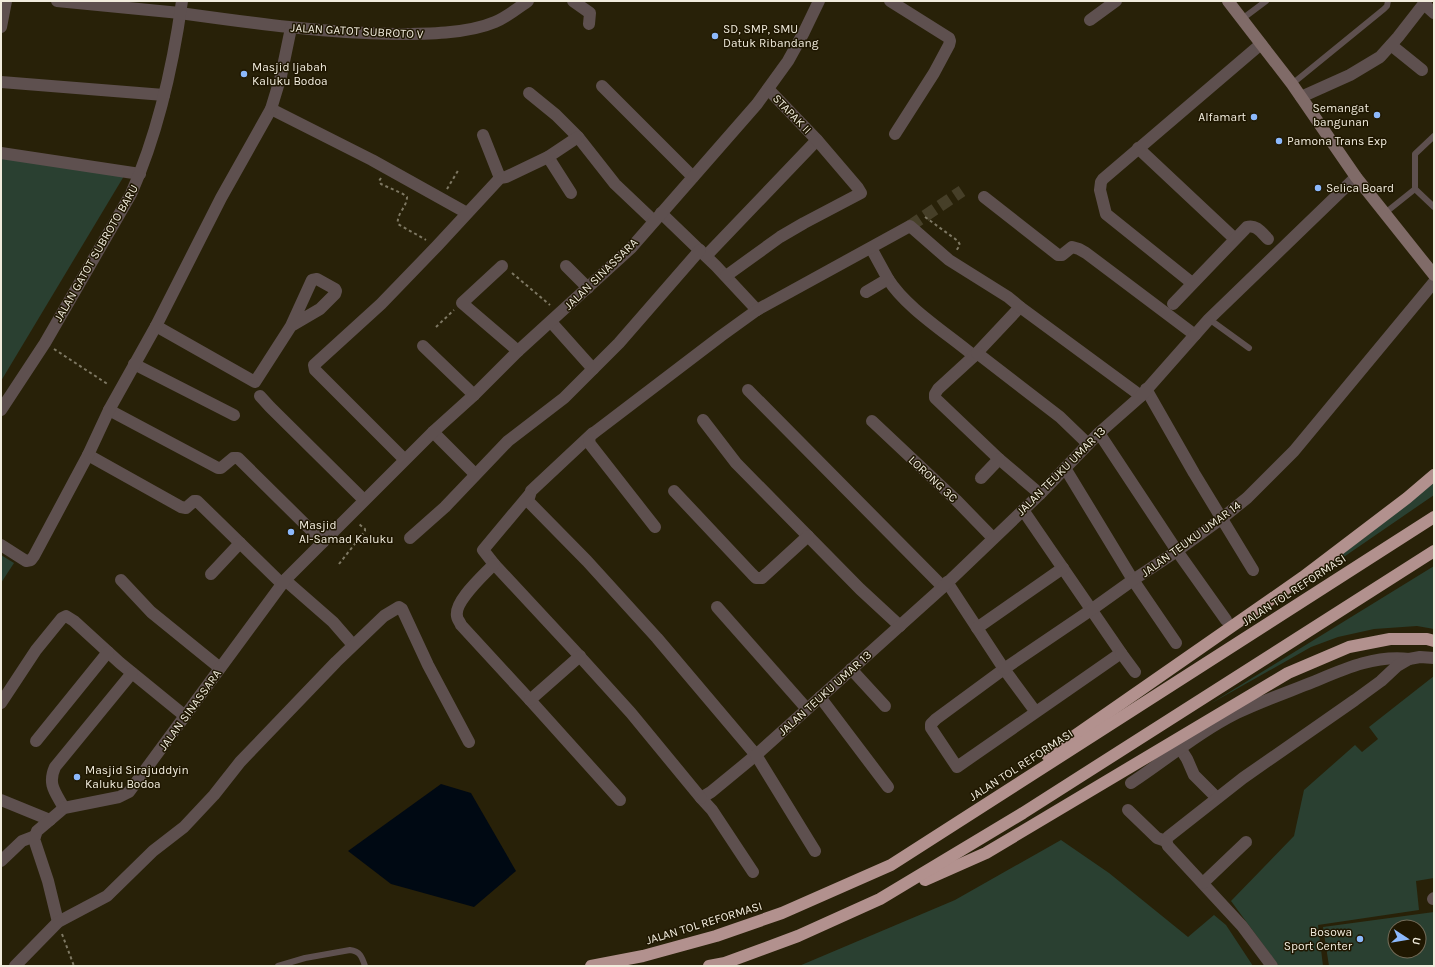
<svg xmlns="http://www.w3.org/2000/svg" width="1435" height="967" font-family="Karla,sans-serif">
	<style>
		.green { fill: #2a4031; fill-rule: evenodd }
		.water { fill: #000913 }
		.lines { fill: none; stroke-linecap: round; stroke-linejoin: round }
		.minor-tunnel { stroke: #463f28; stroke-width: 12; stroke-dasharray: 12 6; stroke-linecap: butt }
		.path { stroke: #7e7863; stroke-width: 2; stroke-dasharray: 3 3; stroke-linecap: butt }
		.service { stroke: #5e504f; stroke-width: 6 }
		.minor { stroke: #5e504f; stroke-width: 12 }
		.tertiary { stroke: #5e504f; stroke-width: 12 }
		.secondary { stroke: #806b68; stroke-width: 12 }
		.motorway { stroke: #b2918e; stroke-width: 12 }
		.poi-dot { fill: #8cb9fc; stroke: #1f1701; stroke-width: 1.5 }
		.labels { text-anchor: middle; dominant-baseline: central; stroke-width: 3; stroke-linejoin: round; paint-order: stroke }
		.poi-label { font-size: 12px; fill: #f1ecdd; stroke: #1f1701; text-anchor: start }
		.street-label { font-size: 12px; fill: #f1ecdd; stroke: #1f1701 }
	</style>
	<rect width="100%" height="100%" fill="#282108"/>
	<g class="green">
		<polygon points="1,155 124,176 1,381"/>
		<polygon points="1434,482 1434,495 1284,598 1368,535"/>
		<polygon points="1,555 14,563 1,583"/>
		<polygon points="1434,566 1434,629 1417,626 1374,629 1338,637 1311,647 1210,704"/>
		<polygon points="1434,676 1434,878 1416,881 1419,910 1318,925 1323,966 1279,966 1231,901 1294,836 1304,790 1355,745 1362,752 1378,739 1369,727"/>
		<polygon points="1061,840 1109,873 1188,937 1214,915 1226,925 1253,966 799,966 955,900"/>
		<path d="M1434,912v54h-105l-6,-39zM1395,927h24v24h-24z"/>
	</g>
	<polygon class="water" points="441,784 471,793 516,871 474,907 391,884 348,851"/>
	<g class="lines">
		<polyline class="minor-tunnel" points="910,226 962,191"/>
		<g class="path">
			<path d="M381,178l-2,3 2,3 22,10 4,3c0,10 -11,17 -9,27l28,16"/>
			<polyline points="447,189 459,169"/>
			<polyline points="925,217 958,241 960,245 956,251"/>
			<polyline points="512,273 550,305"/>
			<polyline points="436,327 454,310"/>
			<polyline points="54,349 109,385"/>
			<polyline points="339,564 365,531 365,529 359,524"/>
			<polyline points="62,934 74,966"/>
		</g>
		<g class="service">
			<polyline points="1242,19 1266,1"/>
			<polyline points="1292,84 1384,9 1387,6 1388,1"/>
			<polyline points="1434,136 1415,154 1415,189 1434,207"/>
			<polyline points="1385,213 1415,189"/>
			<polyline points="1209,319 1249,348"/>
			<path d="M278,966l27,-8 45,-8c10,1 12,7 15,16"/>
		</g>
		<g class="minor">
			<polyline points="573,1 590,13 589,24"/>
			<polyline points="890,1 949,38 950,41 949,45 934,73 895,134"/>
			<polyline points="1424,4 1434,13"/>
			<path d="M180,13c72,10 143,20 215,21 30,0 72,0 100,-12 12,-5 23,-14 33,-21"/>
			<polyline points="1090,20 1116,1"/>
			<polyline points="1,27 6,1"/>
			<polyline points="1391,45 1422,70"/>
			<polyline points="1,82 164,95"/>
			<polyline points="602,86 693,177"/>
			<polyline points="529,93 556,115 578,137 615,184 654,221"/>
			<polyline points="1301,97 1350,75 1380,57 1398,37 1426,1"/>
			<polyline points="271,109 372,160 467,213"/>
			<polyline points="483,135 500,178"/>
			<polyline points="1138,148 1235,239"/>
			<polyline points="1,153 140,174"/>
			<polyline points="548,157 571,193"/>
			<polyline points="984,197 1058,255 1062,255 1072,247 1079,249 1086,253 1195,335"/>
			<polyline points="661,213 716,266 757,310"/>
			<polyline points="706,256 817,140"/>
			<polyline points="502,266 462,303 518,351"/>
			<polyline points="566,266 588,288"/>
			<polyline points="726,276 780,237 804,223 861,193 858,188 817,140 768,89"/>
			<path d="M888,279c18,29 60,55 86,77"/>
			<polyline points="1192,283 1106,214 1100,190 1101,182 1103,179 1261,44"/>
			<polyline points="866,292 888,279 871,248"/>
			<path d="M1173,304l74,-77c9,-3 15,6 21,12"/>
			<polyline points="1020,307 974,356 938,389 935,394 935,398 999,459 1040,494"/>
			<polyline points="551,322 593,369"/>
			<polyline points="156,326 255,382 291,326 320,309 335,294 336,291 335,289 317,279 312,280 291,326"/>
			<polyline points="423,346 474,395"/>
			<polyline points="977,353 1060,417 1088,444"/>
			<polyline points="134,364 234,415"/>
			<polyline points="1146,389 1194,473 1253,570"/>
			<polyline points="748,390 943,587"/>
			<polyline points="260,396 270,407 364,500"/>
			<polyline points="109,410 218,468 221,468 233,458 238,458 323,542"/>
			<polyline points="703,420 736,463 860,589 900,626"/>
			<polyline points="872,421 956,500 993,538"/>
			<polyline points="433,432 475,474"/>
			<polyline points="593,433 531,491 528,501 587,561 657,638 756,755 711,792 701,798 712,810 753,872"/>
			<polyline points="1099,433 1177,551 1226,620"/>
			<polyline points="88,455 181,507 186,508 194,501 197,501 282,584"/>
			<polyline points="404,459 315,370 314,365 381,304 437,246 500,178 506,177 548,157 578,137"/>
			<polyline points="1065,468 1133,580 1176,643"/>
			<polyline points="981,478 999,459"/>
			<polyline points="674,491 752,574 756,578 762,578 808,536"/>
			<polyline points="529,495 483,550 494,564 574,650 631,713 701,798"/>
			<polyline points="1023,510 1121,653 957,767 931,728 931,724 936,719 1004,669 1035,711"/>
			<polyline points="655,527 590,444 589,439 591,435 721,336 757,310 910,226 949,260 1008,297 1020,307 1141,396"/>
			<polyline points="410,538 445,507 508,441 564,398 619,343 700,250"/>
			<polyline points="1,545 26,561 31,560 34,556 88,455 109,410 156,326 221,198 271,109 281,76 291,28"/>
			<path d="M494,564c-10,11 -40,37 -37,52 0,3 3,6 4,9l69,75 90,100"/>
			<polyline points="211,574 240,543"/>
			<polyline points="121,580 151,612 220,668"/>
			<polyline points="285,580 333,622 353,645"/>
			<polyline points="947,582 1004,669 1091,610 1133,580 1177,551 1221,519 1247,498 1294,451 1434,282"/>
			<polyline points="717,607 807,709"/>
			<polyline points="977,628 1063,568"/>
			<polyline points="1121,653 1135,672"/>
			<polyline points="851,669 885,706"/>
			<polyline points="820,697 888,787"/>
			<polyline points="530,700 580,656"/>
			<polyline points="1,703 36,650 62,618 66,616 74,621 120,663 185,716"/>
			<polyline points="36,741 108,652"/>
			<polyline points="1180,748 1187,759 1194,775 1217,798"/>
			<path d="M1131,783c35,-23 68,-51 106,-70 25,-12 51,-21 76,-31 31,-13 61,-27 96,-23"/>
			<polyline points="1,800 50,820"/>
			<path d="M64,808c-8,-15 -17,-23 -9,-41l77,-94"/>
			<polyline points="1128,810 1157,838 1166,841"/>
			<polyline points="1166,841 1168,837 1243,778 1355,700 1381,681 1397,666 1409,659 1420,657 1434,658"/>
			<polyline points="1166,841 1168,846 1242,926 1272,966"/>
			<polyline points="815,851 756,755 943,587 1040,494 1099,433 1141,396 1209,319 1356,177"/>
			<polyline points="1,861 22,841 35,836"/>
			<polyline points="1203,883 1246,842"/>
			<polyline points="1433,899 1434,898"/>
			<polyline points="58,922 48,881 34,839 37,831 64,808 119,797 129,792 285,580 433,432 474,395 518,351 631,248 757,104 788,61 804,32 819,1"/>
			<polyline points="15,966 58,922 107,896 153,851 184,827 214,795 240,762 336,662 384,616 399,607 402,609 428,665 469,742"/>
		</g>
		<g class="tertiary">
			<polyline points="57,1 180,13"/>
			<path d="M1,410l44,-67 86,-149c27,-61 42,-128 51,-193"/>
		</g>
		<polyline class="secondary" points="1228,1 1292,84 1356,177 1434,275"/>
		<g class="motorway">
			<polyline points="1047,755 1303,577 1407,498 1434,475"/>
			<polyline points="925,880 986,853 1288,673 1349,647 1390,639 1427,639 1434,641"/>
			<polyline points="591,966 643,956 716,936 782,913 891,865 1434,517"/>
			<polyline points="709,966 725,963 798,936 880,899 1023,813 1434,551"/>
		</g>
	</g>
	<g class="poi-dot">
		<circle cx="715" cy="36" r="4"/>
		<circle cx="244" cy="74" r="4"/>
		<circle cx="1377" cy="115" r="4"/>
		<circle cx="1254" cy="117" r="4"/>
		<circle cx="1279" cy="141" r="4"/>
		<circle cx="1318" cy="188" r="4"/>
		<circle cx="291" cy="532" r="4"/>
		<circle cx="77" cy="777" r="4"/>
		<circle cx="1360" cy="939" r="4"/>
	</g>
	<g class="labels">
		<g class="poi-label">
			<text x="723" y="29">SD, SMP, SMU<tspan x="723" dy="14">Datuk Ribandang</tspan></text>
			<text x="252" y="67">Masjid Ijabah<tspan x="252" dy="14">Kaluku Bodoa</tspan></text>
			<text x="1369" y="108" text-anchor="end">Semangat<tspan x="1369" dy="14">bangunan</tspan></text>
			<text x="1246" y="117" text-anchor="end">Alfamart</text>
			<text x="1287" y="141">Pamona Trans Exp</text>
			<text x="1326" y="188">Selica Board</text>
			<text x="299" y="525">Masjid<tspan x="299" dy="14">Al-Samad Kaluku</tspan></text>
			<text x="85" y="770">Masjid Sirajuddyin<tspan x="85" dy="14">Kaluku Bodoa</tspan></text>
			<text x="1352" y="932" text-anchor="end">Bosowa<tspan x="1352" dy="14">Sport Center</tspan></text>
		</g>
		<g class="street-label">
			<text transform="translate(357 31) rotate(3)">JALAN GATOT SUBROTO V</text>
			<text transform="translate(792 114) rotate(46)">STAPAK II</text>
			<text transform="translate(96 253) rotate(-60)">JALAN GATOT SUBROTO BARU</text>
			<text transform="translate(601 274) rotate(-44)">JALAN SINASSARA</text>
			<text transform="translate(1061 471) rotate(-45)">JALAN TEUKU UMAR 13</text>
			<text transform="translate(933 479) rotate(43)">LORONG 3C</text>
			<text transform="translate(1191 539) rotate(-36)">JALAN TEUKU UMAR 14</text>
			<text transform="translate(1294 590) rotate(-33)">JALAN TOL REFORMASI</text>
			<text transform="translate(825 693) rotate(-42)">JALAN TEUKU UMAR 13</text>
			<text transform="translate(190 710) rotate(-54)">JALAN SINASSARA</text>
			<text transform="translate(1021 765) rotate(-33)">JALAN TOL REFORMASI</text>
			<text transform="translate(704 923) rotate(-17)">JALAN TOL REFORMASI</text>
		</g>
	</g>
	<rect width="1435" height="967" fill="none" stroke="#f1ecdd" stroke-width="4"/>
	<g transform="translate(1407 939) rotate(102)"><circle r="19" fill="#1f1701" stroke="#736c59"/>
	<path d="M0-3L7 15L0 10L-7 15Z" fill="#8cb9fc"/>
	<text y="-6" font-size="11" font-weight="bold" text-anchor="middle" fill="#f1ecdd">U</text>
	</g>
</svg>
